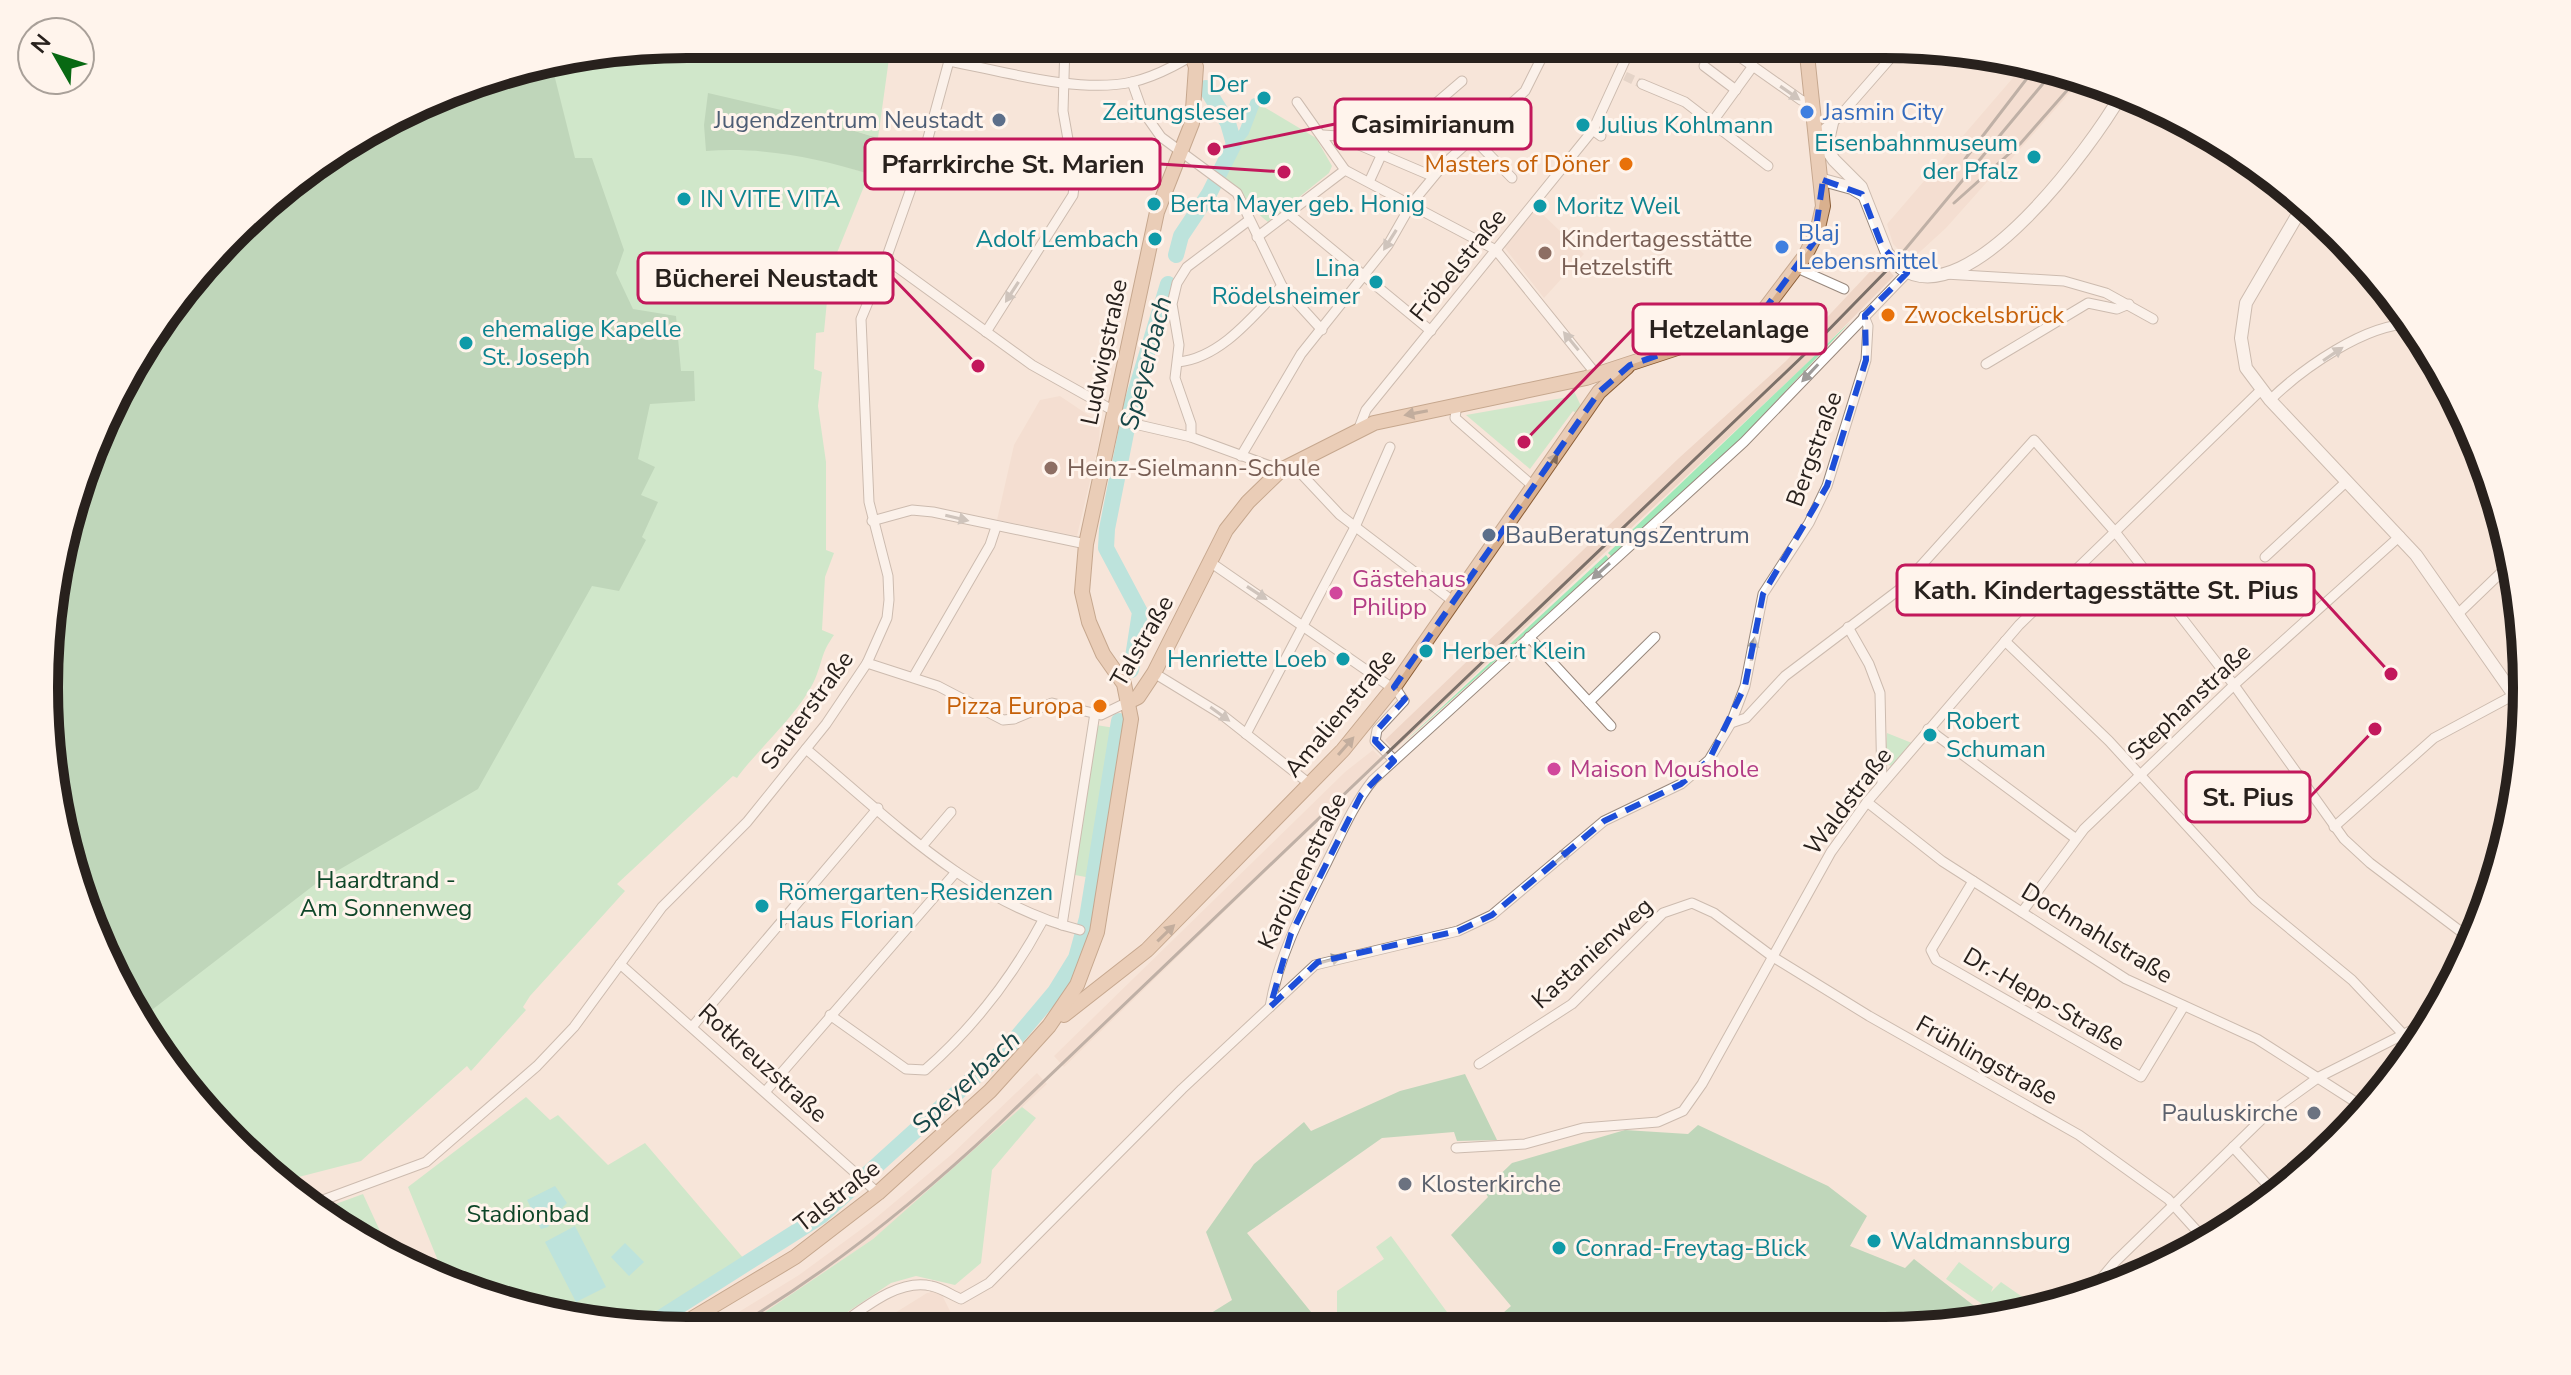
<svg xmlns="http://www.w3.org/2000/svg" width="2571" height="1375" font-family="'Nunito Sans',sans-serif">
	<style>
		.built { fill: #efd6c7 }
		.green { fill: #a1e8b9 }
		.forest { fill: #7bc395 }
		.water { fill: #75dfe1 }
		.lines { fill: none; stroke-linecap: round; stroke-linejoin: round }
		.canal { stroke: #75dfe1; stroke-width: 10 }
		.river { stroke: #75dfe1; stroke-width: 16 }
		.street-tunnel { stroke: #cebeb3; stroke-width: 9; stroke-dasharray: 9 4.5; stroke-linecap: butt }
		.street-casing { stroke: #98887d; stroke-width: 11 }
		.secondary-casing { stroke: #98887d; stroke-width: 14 }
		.primary-casing { stroke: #8a5c35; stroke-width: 16 }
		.street { stroke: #fff; stroke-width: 9 }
		.secondary { stroke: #fff; stroke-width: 12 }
		.primary { stroke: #d9b08e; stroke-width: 14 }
		.rail { stroke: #7b7069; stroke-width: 3 }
		.secondary-bridge-casing { stroke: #98887d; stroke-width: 14; stroke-linecap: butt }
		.secondary-bridge { stroke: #fff; stroke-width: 12 }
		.oneway { fill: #9e9b99 }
		.oneway2 { fill: #806856 }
		.marked { fill: none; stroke: #1d4ed8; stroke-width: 6; stroke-dasharray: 16 10; stroke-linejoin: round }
		.culture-dot { fill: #0f9aa8; stroke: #fff4ec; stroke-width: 3 }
		.shop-dot { fill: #3f7fe0; stroke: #fff4ec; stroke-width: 3 }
		.service-dot { fill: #5c6f8a; stroke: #fff4ec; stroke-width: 3 }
		.food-dot { fill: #e8710a; stroke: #fff4ec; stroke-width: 3 }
		.education-dot { fill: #8d6e63; stroke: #fff4ec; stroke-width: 3 }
		.hotel-dot { fill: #d1479c; stroke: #fff4ec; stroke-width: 3 }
		.worship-dot { fill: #6b7280; stroke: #fff4ec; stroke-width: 3 }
		.labels { text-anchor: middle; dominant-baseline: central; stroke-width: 6; stroke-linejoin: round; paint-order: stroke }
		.culture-label { font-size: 24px; fill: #0d838f; stroke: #fff4ec; text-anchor: start }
		.shop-label { font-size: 24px; fill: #366cbe; stroke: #fff4ec; text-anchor: start }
		.service-label { font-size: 24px; fill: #4e5e75; stroke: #fff4ec; text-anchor: end }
		.food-label { font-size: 24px; fill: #c56008; stroke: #fff4ec; text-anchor: end }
		.education-label { font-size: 24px; fill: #785e54; stroke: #fff4ec; text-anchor: start }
		.street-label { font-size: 24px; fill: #28211d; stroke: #fff4ec }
		.hotel-label { font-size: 24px; fill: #b23c85; stroke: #fff4ec; text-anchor: start }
		.park-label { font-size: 24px; fill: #0e4628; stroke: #fff4ec }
		.worship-label { font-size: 24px; fill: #5b616d; stroke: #fff4ec; text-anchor: end }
		.water-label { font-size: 26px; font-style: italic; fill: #154647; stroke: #fff4ec }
		.rim { fill: none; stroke: #28211d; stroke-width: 10 }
		.leader { fill: none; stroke: #c2185b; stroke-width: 3 }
		.callout-dot { fill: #c2185b; stroke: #fff4ec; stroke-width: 3 }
		.callout { fill: #fff4ec; stroke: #c2185b; stroke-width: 3 }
		.callout-label { font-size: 26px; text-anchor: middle; font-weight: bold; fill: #28211d }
	</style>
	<rect width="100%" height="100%" fill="#f7e5d9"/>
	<g class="built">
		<polygon points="2020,61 2050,66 2082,79 1998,174 1995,173 1946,228 1910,261 1893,244 1887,224 2024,65"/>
		<polygon points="1536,208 1584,254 1544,298 1504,247"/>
		<polygon points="1880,261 1894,276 1816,355 1394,750 1385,740 1679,458 1786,361"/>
		<polygon points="1060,396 1100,423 1099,443 1077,536 997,520 1014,445 1040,400"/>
		<polygon points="1373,750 1382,759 1064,1067 1054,1056 1345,772"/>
		<polygon points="1037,1073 1047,1084 942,1181 873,1239 740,1329 711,1329 799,1275 871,1222 952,1154"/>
		<polygon points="935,1291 942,1295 959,1329 869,1329 927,1293"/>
	</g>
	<g class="green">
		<path d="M687,44h204l-13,94 -46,-14 9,41 28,9 -39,96 -6,62 -8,1 -2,36 8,3 -4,34 8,56v88l8,3 -9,24 -3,53 12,5c-13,19 -10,21 -17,39 -13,36 -58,73 -80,104l-4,-2 -116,108 8,7 -95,105 -7,11 3,3 -55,61 -4,-5 -106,95 -74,19 -83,-68 -111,-178 -22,-94 345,-727 64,-35z"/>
		<path d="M1259,104l57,34 16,28 -3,7 -61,49c-21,-16 -23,-32 -46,-46 12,-26 27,-46 37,-72z"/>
		<polygon points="1850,322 1740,440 1612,557 1608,553"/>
		<polygon points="1573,389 1581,406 1576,413 1573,411 1530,469 1466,415 1568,397"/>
		<polygon points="1606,555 1609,559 1400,746"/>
		<polygon points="1096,725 1115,728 1091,878 1075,875"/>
		<polygon points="1887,733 1912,743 1891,766 1885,763"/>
		<polygon points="526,1097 550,1120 558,1115 608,1165 645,1143 745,1260 637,1328 521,1309 445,1278 408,1187"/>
		<polygon points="1022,1107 1036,1118 992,1170 981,1263 955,1285 916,1276 891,1283 822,1329 740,1329 873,1239"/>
		<polygon points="363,1194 391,1255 366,1245 322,1209"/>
		<polygon points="1391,1236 1458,1327 1337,1327 1337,1291 1384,1259 1376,1247"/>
		<polygon points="1959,1262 1993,1287 1991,1292 2001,1282 2037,1307 1993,1319 1980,1308 1982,1304 1946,1279"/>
	</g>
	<g class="forest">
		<polygon points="552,66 575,158 592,158 624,250 616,273 633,309 676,316 681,371 694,371 695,401 650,404 638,459 655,467 641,495 658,502 642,537 646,540 619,591 592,586 478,789 318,882 144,1016 93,934 45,730 66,521 152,330 295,177 480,78"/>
		<path d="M708,93l90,21 80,24 -9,36c-54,-17 -107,-27 -163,-23l-2,-26z"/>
		<polygon points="1465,1074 1497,1140 1457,1141 1454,1132 1382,1138 1247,1233 1324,1328 1187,1328 1232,1300 1206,1232 1254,1164 1304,1122 1311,1131 1400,1091"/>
		<polygon points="1698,1125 1828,1186 1867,1216 1850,1246 1905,1268 1914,1259 1991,1319 1967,1326 1487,1327 1511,1306 1451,1235 1488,1197 1484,1190 1512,1163 1625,1130 1688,1134"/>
	</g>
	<g class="water">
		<polygon points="555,1186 567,1203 561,1209 566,1218 553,1225 551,1221 548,1227 541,1229 537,1222 541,1216 536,1218 527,1200"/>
		<polygon points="575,1226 606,1287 576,1302 545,1242"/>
		<polygon points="625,1243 644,1262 629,1276 611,1257"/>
	</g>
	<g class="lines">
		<polyline class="canal" points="1234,144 1244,132 1255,103"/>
		<g class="river">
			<polyline points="1176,255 1181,236 1209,194 1234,144 1228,123 1206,88"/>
			<polyline points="1131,670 1140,612 1106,548 1107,529 1132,403 1168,284"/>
			<polyline points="643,1329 821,1216 1012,1043 1055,992 1076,958 1087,918 1119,721"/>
		</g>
		<polyline class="street-tunnel" points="1625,76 1642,84"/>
		<g class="street-casing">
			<g id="street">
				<polyline points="1723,45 1801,100 1813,105"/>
				<path d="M949,61c53,10 130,33 183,21 27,-6 55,-23 78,-37"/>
				<polyline points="1704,66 1736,90"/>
				<polyline points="1132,82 1142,110 1161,137 1237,193 1282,286 1322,330"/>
				<polyline points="1642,84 1685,102 1768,166"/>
				<polyline points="1297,102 1345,170"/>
				<polyline points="1500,114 1527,143"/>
				<polyline points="1713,121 1753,66"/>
				<polyline points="1586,125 1601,136"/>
				<polyline points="1323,135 1338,136 1432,176"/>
				<polyline points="1817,135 1839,117 1902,45"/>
				<polyline points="1473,138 1512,178"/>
				<polyline points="1369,182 1385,147 1462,81"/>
				<polyline points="1288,213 1431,331"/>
				<polyline points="1257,237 1345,170 1496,250 1596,374"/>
				<polyline points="886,259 1032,365 1114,411"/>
				<polyline points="1797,268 1844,289"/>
				<polyline points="1945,274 2064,281 2106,293 2153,319"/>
				<polyline points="986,332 1073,195 1075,179 1063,111 1065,44"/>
				<path d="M1178,362c43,-4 76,-47 104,-76"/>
				<polyline points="1986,364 2088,303 2117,309 2129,304"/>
				<path d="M2270,400c32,-31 96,-77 142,-76"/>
				<polyline points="1457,404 1455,418 1534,487"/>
				<polyline points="1113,419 1191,437 1281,470"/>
				<polyline points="1359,428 1366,410 1593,130 1632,45"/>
				<polyline points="1191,437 1191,424 1175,378 1179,345 1172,304 1177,283 1187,267 1248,221"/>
				<polyline points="1241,456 1301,354 1388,245 1412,203 1445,163 1525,91 1548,45"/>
				<polyline points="1293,465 1340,515 1454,602"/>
				<polyline points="872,521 912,510 933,512 1086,544"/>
				<polyline points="2265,557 2347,481"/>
				<polyline points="1210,562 1398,692 1404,701 1377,730 1375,741 1394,760"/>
				<polyline points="2459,613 2512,562"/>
				<polyline points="1848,627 1869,664 1880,693 1882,784"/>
				<polyline points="1529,637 1611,726"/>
				<polyline points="2005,641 2109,741 2255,900 2352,980 2403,1034"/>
				<polyline points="867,663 938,686 1003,720 1014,719 1052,703 1101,715 1130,701"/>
				<polyline points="1154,673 1221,714 1311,785"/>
				<polyline points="914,676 990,545 996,527"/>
				<polyline points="1589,702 1655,637"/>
				<polyline points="1731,723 1746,718 1785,676 1900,589 2034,440 2116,533 2234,685 2344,839 2370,863 2472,940"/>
				<polyline points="1928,729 2075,838"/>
				<polyline points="1246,734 1355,527 1390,447"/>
				<path d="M806,749c84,70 165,154 274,181"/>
				<polyline points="1867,802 1942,861 2126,979 2257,1039 2368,1110"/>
				<polyline points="2334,827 2434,738 2514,695"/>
				<polyline points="923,845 951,812"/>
				<polyline points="1973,881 1931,950 1936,960 2141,1077 2184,1006"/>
				<polyline points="2022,912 2084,829 2234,685 2400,536"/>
				<polyline points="1062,925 1095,713"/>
				<polyline points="620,964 878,1193"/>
				<path d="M1270,1007c9,-53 33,-97 57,-145 14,-28 26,-57 46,-82l371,-338 163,-169"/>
				<path d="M830,1015l76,54 19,1c48,-42 88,-94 118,-150"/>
				<polyline points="692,1027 878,808"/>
				<polyline points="1479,1064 1572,1004 1663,913 1692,903 1714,913 1773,957 1869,1016 2079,1135 2168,1199 2206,1241"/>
				<polyline points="765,1092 956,872"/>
				<polyline points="2233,1147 2275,1193"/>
				<polyline points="1456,1148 1525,1144 1583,1128 1658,1122 1683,1111 1702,1084 1831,852 1867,802 2019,625 2261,390"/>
				<polyline points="315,1203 426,1162 537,1066 574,1027 662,907 747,822 826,724 867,663 887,618 889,600 888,576 869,502 861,319 886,259 925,149 949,61 950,44"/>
				<polyline points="2089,1293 2115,1262 2265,1116 2319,1077 2434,1019"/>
				<path d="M834,1329c27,-18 63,-51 97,-43 11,2 20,9 30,13l28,-16 193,-194 133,-124 143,-34 34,-16 112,-94 77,-37 28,-24 22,-37 14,-37 18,-92 46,-71 18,-37 39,-126 2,-34 -4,-10"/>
			</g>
		</g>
		<g class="secondary-casing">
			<g id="secondary">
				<polyline points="1817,135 1834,160 1861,187 1887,253"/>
				<polyline points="1826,149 1832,123"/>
				<polyline points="1823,180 1852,188 1862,194"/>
				<polyline points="2305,202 2246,303 2241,338 2246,368 2270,400 2416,555 2514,695 2523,716"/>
				<path d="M1901,268c68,48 192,-124 220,-173"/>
			</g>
		</g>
		<g class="primary-casing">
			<g id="primary">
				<polyline points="1130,701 1138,697 1154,673 1226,530 1248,502 1281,470 1374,423 1586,378 1735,329 1764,310 1805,256 1817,232 1823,206 1806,45"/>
				<polyline points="1064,1015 1147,950 1343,750 1394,687 1599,392 1627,367"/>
				<polyline points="673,1330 795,1257 878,1193 990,1091 1049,1026 1077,985 1097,932 1131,719 1124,684 1103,654 1089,622 1082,592 1086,544 1157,212 1192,123 1196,67 1188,45"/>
			</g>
		</g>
		<use href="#street" class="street"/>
		<use href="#secondary" class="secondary"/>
		<use href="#primary" class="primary"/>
		<g class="rail">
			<polyline points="1965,159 2038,64"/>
			<polyline points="1954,203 2020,144 2078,78"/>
			<path d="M732,1329c97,-57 184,-127 266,-204l809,-773 86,-88 163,-196"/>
		</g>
		<g class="secondary-bridge-casing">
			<polyline id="secondary-bridge" points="1887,253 1901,268"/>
		</g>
		<use href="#secondary-bridge" class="secondary-bridge"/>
	</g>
	<defs><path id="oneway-solid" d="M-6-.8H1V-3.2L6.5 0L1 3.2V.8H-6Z" transform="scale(2)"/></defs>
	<g class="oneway">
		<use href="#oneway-solid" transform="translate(1790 93) rotate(35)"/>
		<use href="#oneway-solid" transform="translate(1390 240) rotate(122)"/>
		<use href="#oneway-solid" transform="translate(1012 292) rotate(123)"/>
		<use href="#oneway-solid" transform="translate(1571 341) rotate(-129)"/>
		<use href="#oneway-solid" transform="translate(2333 354) rotate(-34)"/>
		<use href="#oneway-solid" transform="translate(1810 373) rotate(133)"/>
		<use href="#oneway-solid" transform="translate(957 518) rotate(13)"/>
		<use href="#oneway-solid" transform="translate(1601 571) rotate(138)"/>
		<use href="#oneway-solid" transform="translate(1257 593) rotate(33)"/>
		<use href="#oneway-solid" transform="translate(1753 649) rotate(-82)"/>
		<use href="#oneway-solid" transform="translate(1220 714) rotate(36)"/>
		<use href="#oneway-solid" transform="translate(1562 857) rotate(-41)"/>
		<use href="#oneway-solid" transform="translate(1330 960) rotate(-16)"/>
	</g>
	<g class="oneway2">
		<use href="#oneway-solid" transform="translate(1416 413) rotate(169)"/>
		<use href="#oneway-solid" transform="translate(1551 463) rotate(-55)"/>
		<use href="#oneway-solid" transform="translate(1346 746) rotate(-49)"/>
		<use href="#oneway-solid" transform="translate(1166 933) rotate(-44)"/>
	</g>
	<path d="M0 0H2571V1375H0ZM1823,180l39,14 20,52 25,27 -42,42 1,45 -39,126 -64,108 -18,92 -36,74 -28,24 -77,37 -112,94 -34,16 -140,31 -48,45 21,-73 70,-139 33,-34 -19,-20 2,-11 28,-31 -11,-12 205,-295 31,-27 105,-36 29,-19 50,-68z" fill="#f7e5d9" fill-opacity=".55" fill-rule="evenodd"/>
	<path class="marked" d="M1823,180l39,14 20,52 25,27 -42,42 1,45 -39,126 -64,108 -18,92 -36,74 -28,24 -77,37 -112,94 -34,16 -140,31 -48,45 21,-73 70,-139 33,-34 -19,-20 2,-11 28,-31 -11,-12 205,-295 31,-27 105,-36 29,-19 50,-68z"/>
	<g class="culture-dot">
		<circle cx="1264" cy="98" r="8"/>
		<circle cx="1583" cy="125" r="8"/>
		<circle cx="2034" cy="157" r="8"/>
		<circle cx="684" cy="199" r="8"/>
		<circle cx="1154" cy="204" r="8"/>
		<circle cx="1540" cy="206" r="8"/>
		<circle cx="1155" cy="239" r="8"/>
		<circle cx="1376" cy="282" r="8"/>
		<circle cx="466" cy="343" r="8"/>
		<circle cx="1426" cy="651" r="8"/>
		<circle cx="1343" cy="659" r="8"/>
		<circle cx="1930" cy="735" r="8"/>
		<circle cx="762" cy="906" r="8"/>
		<circle cx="1874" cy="1241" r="8"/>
		<circle cx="1559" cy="1248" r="8"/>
	</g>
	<g class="shop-dot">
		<circle cx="1807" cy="112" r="8"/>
		<circle cx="1782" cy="247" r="8"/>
	</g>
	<g class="service-dot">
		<circle cx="999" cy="120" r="8"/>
		<circle cx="1489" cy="535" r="8"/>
	</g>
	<g class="food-dot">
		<circle cx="1626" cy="164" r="8"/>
		<circle cx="1888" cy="315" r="8"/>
		<circle cx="1100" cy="706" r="8"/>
	</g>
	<g class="education-dot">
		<circle cx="1545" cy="253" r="8"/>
		<circle cx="1051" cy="468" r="8"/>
	</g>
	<g class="hotel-dot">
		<circle cx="1336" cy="593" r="8"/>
		<circle cx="1554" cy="769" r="8"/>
	</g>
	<g class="worship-dot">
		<circle cx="2314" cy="1113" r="8"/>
		<circle cx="1405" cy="1184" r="8"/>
	</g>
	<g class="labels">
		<g class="culture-label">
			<text x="1248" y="84" text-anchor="end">Der<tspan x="1248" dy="28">Zeitungsleser</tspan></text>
			<text x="1599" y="125">Julius Kohlmann</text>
			<text x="2018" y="143" text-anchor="end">Eisenbahnmuseum<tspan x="2018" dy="28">der Pfalz</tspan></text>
			<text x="700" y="199">IN VITE VITA</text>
			<text x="1170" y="204">Berta Mayer geb. Honig</text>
			<text x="1556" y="206">Moritz Weil</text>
			<text x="1139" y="239" text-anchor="end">Adolf Lembach</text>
			<text x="1360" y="268" text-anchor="end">Lina<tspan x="1360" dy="28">Rödelsheimer</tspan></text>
			<text x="482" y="329">ehemalige Kapelle<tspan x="482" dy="28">St. Joseph</tspan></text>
			<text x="1442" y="651">Herbert Klein</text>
			<text x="1327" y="659" text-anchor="end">Henriette Loeb</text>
			<text x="1946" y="721">Robert<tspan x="1946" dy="28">Schuman</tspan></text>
			<text x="778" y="892">Römergarten-Residenzen<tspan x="778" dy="28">Haus Florian</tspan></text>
			<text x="1890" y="1241">Waldmannsburg</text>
			<text x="1575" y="1248">Conrad-Freytag-Blick</text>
		</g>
		<g class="shop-label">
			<text x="1823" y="112">Jasmin City</text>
			<text x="1798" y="233">Blaj<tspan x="1798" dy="28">Lebensmittel</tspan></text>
		</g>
		<g class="service-label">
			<text x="983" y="120">Jugendzentrum Neustadt</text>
			<text x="1505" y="535" text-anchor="start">BauBeratungsZentrum</text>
		</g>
		<g class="food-label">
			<text x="1610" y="164">Masters of Döner</text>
			<text x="1904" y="315" text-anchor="start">Zwockelsbrück</text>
			<text x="1084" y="706">Pizza Europa</text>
		</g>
		<g class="education-label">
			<text x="1561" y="239">Kindertagesstätte<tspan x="1561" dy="28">Hetzelstift</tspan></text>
			<text x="1067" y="468">Heinz-Sielmann-Schule</text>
		</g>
		<g class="street-label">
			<text transform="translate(1458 265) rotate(-51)">Fröbelstraße</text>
			<text transform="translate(1104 352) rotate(-78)">Ludwigstraße</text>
			<text transform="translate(1814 449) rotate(-70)">Bergstraße</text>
			<text transform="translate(1142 641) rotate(-60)">Talstraße</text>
			<text transform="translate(2189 702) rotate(-43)">Stephanstraße</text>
			<text transform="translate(807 710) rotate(-54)">Sauterstraße</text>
			<text transform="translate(1340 713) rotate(-50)">Amalienstraße</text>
			<text transform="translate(1848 801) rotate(-53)">Waldstraße</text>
			<text transform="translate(1302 871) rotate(-64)">Karolinenstraße</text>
			<text transform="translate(2097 933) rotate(31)">Dochnahlstraße</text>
			<text transform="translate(1592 953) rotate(-42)">Kastanienweg</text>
			<text transform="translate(2044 999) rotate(30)">Dr.-Hepp-Straße</text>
			<text transform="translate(1987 1060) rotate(29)">Frühlingstraße</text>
			<text transform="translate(763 1063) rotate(42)">Rotkreuzstraße</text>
			<text transform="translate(837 1196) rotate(-38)">Talstraße</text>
		</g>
		<g class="hotel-label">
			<text x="1352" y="579">Gästehaus<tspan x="1352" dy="28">Philipp</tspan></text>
			<text x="1570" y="769">Maison Moushole</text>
		</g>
		<g class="park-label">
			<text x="386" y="880">Haardtrand -<tspan x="386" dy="28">Am Sonnenweg</tspan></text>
			<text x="528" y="1214">Stadionbad</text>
		</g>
		<g class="worship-label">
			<text x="2298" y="1113">Pauluskirche</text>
			<text x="1421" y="1184" text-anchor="start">Klosterkirche</text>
		</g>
		<g class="water-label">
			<text transform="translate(1146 363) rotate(-75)">Speyerbach</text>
			<text transform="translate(966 1082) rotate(-43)">Speyerbach</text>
		</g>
	</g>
	<path d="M0 0H2571V1375H0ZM687 58H1884A629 629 0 0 1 2513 687V688A629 629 0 0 1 1884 1317H687A629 629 0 0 1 58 688V687A629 629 0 0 1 687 58Z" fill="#fff4ec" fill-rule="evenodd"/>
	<path class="rim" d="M687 58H1884A629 629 0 0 1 2513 687V688A629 629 0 0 1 1884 1317H687A629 629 0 0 1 58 688V687A629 629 0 0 1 687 58Z"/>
	<path class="leader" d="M1214 149L1335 124M1284 172L1160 164M978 366L893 278M1524 442L1633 329M2391 674L2314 590M2375 729L2310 797"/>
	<g class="callout-dot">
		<circle cx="1214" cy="149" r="8"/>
		<circle cx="1284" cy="172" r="8"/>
		<circle cx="978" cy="366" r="8"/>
		<circle cx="1524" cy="442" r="8"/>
		<circle cx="2391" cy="674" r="8"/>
		<circle cx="2375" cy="729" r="8"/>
	</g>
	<g class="callout">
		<rect x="1335" y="99" width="196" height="50" rx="8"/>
		<rect x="865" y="139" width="295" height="50" rx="8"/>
		<rect x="638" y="253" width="255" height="50" rx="8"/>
		<rect x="1633" y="304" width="193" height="50" rx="8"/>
		<rect x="1897" y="565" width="417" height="50" rx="8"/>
		<rect x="2186" y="772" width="124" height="50" rx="8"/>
	</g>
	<g class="callout-label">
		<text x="1433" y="133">Casimirianum</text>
		<text x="1013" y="173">Pfarrkirche St. Marien</text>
		<text x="766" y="287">Bücherei Neustadt</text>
		<text x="1729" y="338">Hetzelanlage</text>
		<text x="2106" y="599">Kath. Kindertagesstätte St. Pius</text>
		<text x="2248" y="806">St. Pius</text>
	</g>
	<g transform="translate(56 56) rotate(309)"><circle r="38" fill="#fff4ec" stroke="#a9a099" stroke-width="2"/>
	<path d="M0-6L14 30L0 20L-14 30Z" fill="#086913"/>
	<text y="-12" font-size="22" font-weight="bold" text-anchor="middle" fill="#28211d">N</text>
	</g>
</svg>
